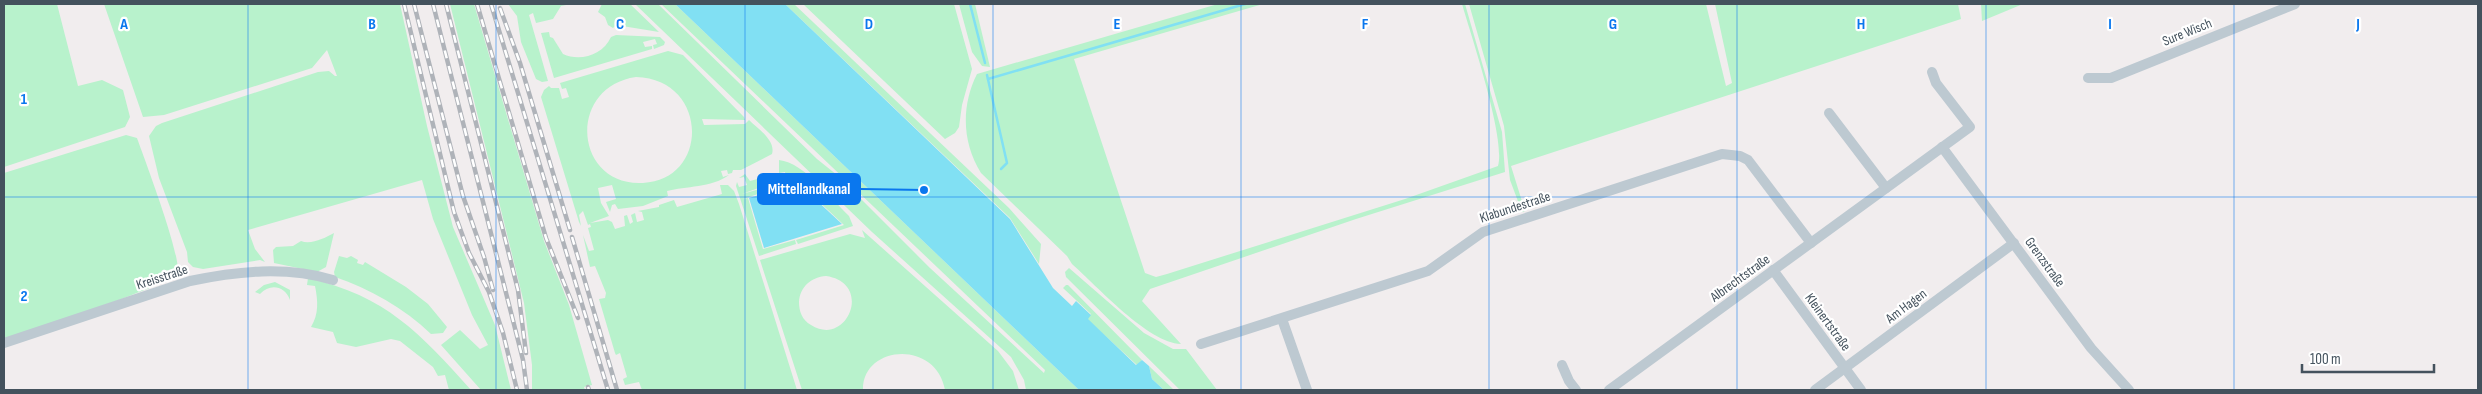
<svg xmlns="http://www.w3.org/2000/svg" width="2482" height="394" font-family="'Sofia Sans Condensed',sans-serif">
	<style>
		.green { fill: #b8f2cc; fill-rule: evenodd }
		.water { fill: #81e0f3 }
		.lines { fill: none; stroke-linecap: round; stroke-linejoin: round }
		.stream { stroke: #81e0f3; stroke-width: 2.5 }
		.minor { stroke: #bdc9d1; stroke-width: 10 }
		.rail-casing { stroke: #afb3b9; stroke-width: 4.5 }
		.rail { stroke: #fff; stroke-width: 2.5; stroke-dasharray: 8; stroke-linecap: butt }
		.grid { fill: none; stroke: #0a77ee; stroke-width: 1; stroke-opacity: 0.55 }
		.labels { text-anchor: middle; dominant-baseline: central; stroke-width: 4.5; stroke-linejoin: round; paint-order: stroke }
		.street-label { font-size: 14px; fill: #44525d; stroke: #fff }
		.grid-label { font-size: 16px; text-anchor: middle; font-weight: bold; fill: #0a77ee; stroke: #fff; stroke-width: 4.5; stroke-linejoin: round; paint-order: stroke }
		.leader { fill: none; stroke: #0a77ee; stroke-width: 2 }
		.callout-dot { fill: #0a77ee; stroke: #fff; stroke-width: 2 }
		.callout { fill: #0a77ee; stroke: #0a77ee; stroke-width: 2 }
		.callout-label { font-size: 15px; text-anchor: middle; font-weight: bold; fill: #fff }
	</style>
	<rect width="100%" height="100%" fill="#f1edee"/>
	<g class="green">
		<polygon points="4,4 57,4 78,86 102,80 123,90 130,117 125,127 4,167"/>
		<polygon points="104,4 400,4 427,126 453,227 495,325 511,390 481,390 441,345 460,330 480,349 488,345 472,315 433,219 422,180 248,230 255,249 265,262 260,260 203,269 193,267 188,262 187,252 159,178 149,136 156,126 162,123 318,72 329,71 335,76 337,76 327,50 312,68 164,115 143,117"/>
		<polygon points="450,4 474,4 544,241 569,305 592,385 584,387 585,390 532,390 532,365 524,303"/>
		<polygon points="508,4 571,4 561,6 553,19 536,23 533,13 529,15 548,81 542,82 536,79 521,42 517,16"/>
		<polygon points="602,4 630,4 659,32 616,25 613,28 608,25 605,17 598,12"/>
		<polygon points="635,4 658,4 817,159 837,175 930,268 1044,373 1045,370 661,4 675,4 1079,390 1026,390 1024,380 1011,357 872,232"/>
		<polygon points="785,4 794,4 1009,208 1041,244 1039,264 1010,218"/>
		<polygon points="803,4 954,4 972,69 962,105 959,127 955,133 945,139"/>
		<polygon points="959,4 975,4 990,67 982,66 972,52"/>
		<path d="M1218,4h45l-189,55 71,214 11,4 11,-3 238,-75 93,-33c8,-27 -27,-131 -36,-162h3l37,128 3,40 -149,47 -206,70 -8,12 39,43c-33,-1 -84,-58 -109,-80l-5,-8 -86,-83c-19,-30 -20,-67 -4,-99z"/>
		<polygon points="1469,4 1706,4 1726,86 1732,83 1715,4 1958,4 1961,19 1511,166 1525,211 1522,212 1510,180 1504,126"/>
		<polygon points="1981,4 2023,4 1982,21"/>
		<path d="M549,32l1,5 3,1 10,16c17,8 40,1 48,-17l5,-2 44,2 5,5 -1,3 -10,4 -1,-4 4,-1 -2,-5 -12,3 2,5 7,-1v3l-98,29 -13,-45z"/>
		<path d="M668,51l15,4 61,62 1,3 -43,-1 2,6 41,-1 4,-4c9,9 27,20 23,34l-31,16h-8l-1,3 -4,1 -1,-4 -6,1 2,6 6,-2c-18,13 -43,11 -62,16l1,5 -25,10 -25,3 -3,-5 -3,1 -2,7 -4,-10 10,-3 -4,-14 -14,3 3,15 8,13 -19,7 18,-3 4,2 3,7 10,-3 -1,-10 3,-1 3,9 3,-2 -2,-7 4,-2 2,9 7,-2 -2,-8 -4,-1 21,-4v-2l15,-5 3,7 45,-13 -2,-9h8l6,6 5,13 58,186h-155l-3,-8 -14,3 -2,-6 4,-2 -7,-24 -4,2 -1,-2 -16,-54 6,-1 1,-5 -11,-27 -5,1 -7,-32 6,16 5,-1 -6,-22 3,-1 -1,-3 -2,1 -5,-14 -4,4 2,11 -2,-4 -38,-125 3,-7 5,-4 2,2h8l3,11 7,-2 -3,-9 -4,1 -2,-6zM636,77c73,2 74,103 7,106 -69,4 -77,-96 -7,-106z"/>
		<path d="M126,135l11,3c7,20 47,124 40,136l-20,11 -38,15 -115,39v-166z"/>
		<path d="M779,160c26,3 52,39 70,56l4,10 -55,18 -2,-4 48,-15 -46,-43 -11,3 -2,-13 -6,1z"/>
		<polygon points="745,174 750,181 765,177 767,185 742,194 784,182 785,185 743,199 748,198 763,249 795,240 796,244 759,256 736,186 737,182 739,187 747,185 744,177 739,178"/>
		<path d="M862,230l136,121 15,20 6,19h-74c-9,-51 -83,-45 -82,0h-61l-42,-130 90,-26 15,4zM826,276c48,7 21,72 -15,49 -9,-5 -12,-14 -12,-23 1,-15 12,-25 27,-26z"/>
		<path d="M334,233l-8,34 -9,5 -43,-9 -1,-13 3,-3 17,-1 8,-5c10,4 24,-3 33,-8z"/>
		<path d="M339,256l8,2 4,-2 7,4 -1,3 6,2 2,-3 41,25 22,17 19,23 -4,6 -12,1c-27,-26 -61,-45 -96,-57l-1,-5z"/>
		<polygon points="1069,268 1144,333 1173,349 1186,349 1217,390 1180,390 1066,277 1065,272"/>
		<path d="M308,278c78,18 112,55 163,112h-22l-4,-15 -7,1 -5,-9 -33,-26 -9,-2 -35,8 -19,-4 -4,-11 -22,-5c8,-13 7,-26 4,-41l-8,-1z"/>
		<path d="M275,282l15,8v10c-5,-14 -20,-17 -30,-6l-5,-2 9,-7z"/>
		<polygon points="1066,285 1068,285 1142,360 1137,365 1087,319 1091,314 1063,288"/>
		<polygon points="1149,366 1174,390 1164,390 1152,379"/>
	</g>
	<g class="water">
		<polygon points="675,4 785,4 1010,219 1053,288 1072,306 1076,301 1091,315 1088,319 1136,365 1142,360 1149,366 1152,379 1164,390 1079,390"/>
		<polygon points="798,183 842,224 764,248 749,198"/>
	</g>
	<g class="lines">
		<g class="stream">
			<polyline points="970,4 985,63"/>
			<polyline points="987,75 1007,163 1001,169"/>
			<polyline points="988,79 1245,4"/>
		</g>
		<g class="minor">
			<polyline points="2088,78 2111,78 2295,4"/>
			<polyline points="1829,113 1886,188"/>
			<polyline points="1942,147 2091,348 2129,390"/>
			<polyline points="1773,270 1861,390"/>
			<polyline points="1282,319 1307,390"/>
			<path d="M4,343l186,-62c48,-10 96,-15 143,-1"/>
			<polyline points="1201,344 1428,271 1483,232 1722,154 1740,156 1748,160 1811,243"/>
			<polyline points="1562,365 1569,381 1576,390"/>
			<polyline points="1609,390 1970,127 1936,83 1932,72"/>
			<polyline points="1815,390 2014,243"/>
		</g>
		<g class="rail-casing">
			<g id="rail">
				<polyline points="404,4 454,212 469,253 489,292 503,333 517,390"/>
				<polyline points="414,4 463,196 484,257 493,290"/>
				<polyline points="433,4 523,360 527,390"/>
				<polyline points="446,4 518,290 526,353"/>
				<polyline points="477,4 546,238 578,318"/>
				<polyline points="491,4 608,390"/>
				<polyline points="500,8 520,63 570,230"/>
				<polyline points="572,237 617,390"/>
				<polyline points="588,387 589,390"/>
			</g>
		</g>
		<use href="#rail" class="rail"/>
	</g>
	<path class="grid" d="M248,4v386M496,4v386M745,4v386M993,4v386M1241,4v386M1489,4v386M1737,4v386M1986,4v386M2234,4v386M4,197h2474"/>
	<g class="labels">
		<g class="street-label">
			<text transform="translate(2187 32) rotate(-22)">Sure Wisch</text>
			<text transform="translate(1515 207) rotate(-18)">Klabundestraße</text>
			<text transform="translate(2045 262) rotate(54)">Grenzstraße</text>
			<text transform="translate(162 277) rotate(-18)">Kreisstraße</text>
			<text transform="translate(1740 278) rotate(-36)">Albrechtstraße</text>
			<text transform="translate(1906 306) rotate(-37)">Am Hagen</text>
			<text transform="translate(1828 322) rotate(54)">Kleinertstraße</text>
		</g>
	</g>
	<g class="grid-label">
		<text x="124" y="29">A</text>
		<text x="372" y="29">B</text>
		<text x="620" y="29">C</text>
		<text x="869" y="29">D</text>
		<text x="1117" y="29">E</text>
		<text x="1365" y="29">F</text>
		<text x="1613" y="29">G</text>
		<text x="1861" y="29">H</text>
		<text x="2110" y="29">I</text>
		<text x="2358" y="29">J</text>
		<text x="24" y="104">1</text>
		<text x="24" y="301">2</text>
	</g>
	<path class="leader" d="M924 190L860 189"/>
	<circle class="callout-dot" cx="924" cy="190" r="5"/>
	<rect class="callout" x="758" y="174" width="102" height="30" rx="5"/>
	<g class="callout-label">
		<text x="809" y="194">Mittellandkanal</text>
	</g>
	<rect width="2482" height="394" fill="none" stroke="#44525d" stroke-width="10"/>
	<path d="M2302 364v8h132v-8" fill="none" stroke="#44525d" stroke-width="2.5"/>
	<text x="2310" y="364" font-size="15" fill="#44525d" stroke="#ffffff" stroke-width="4" paint-order="stroke">100 m</text>
</svg>
